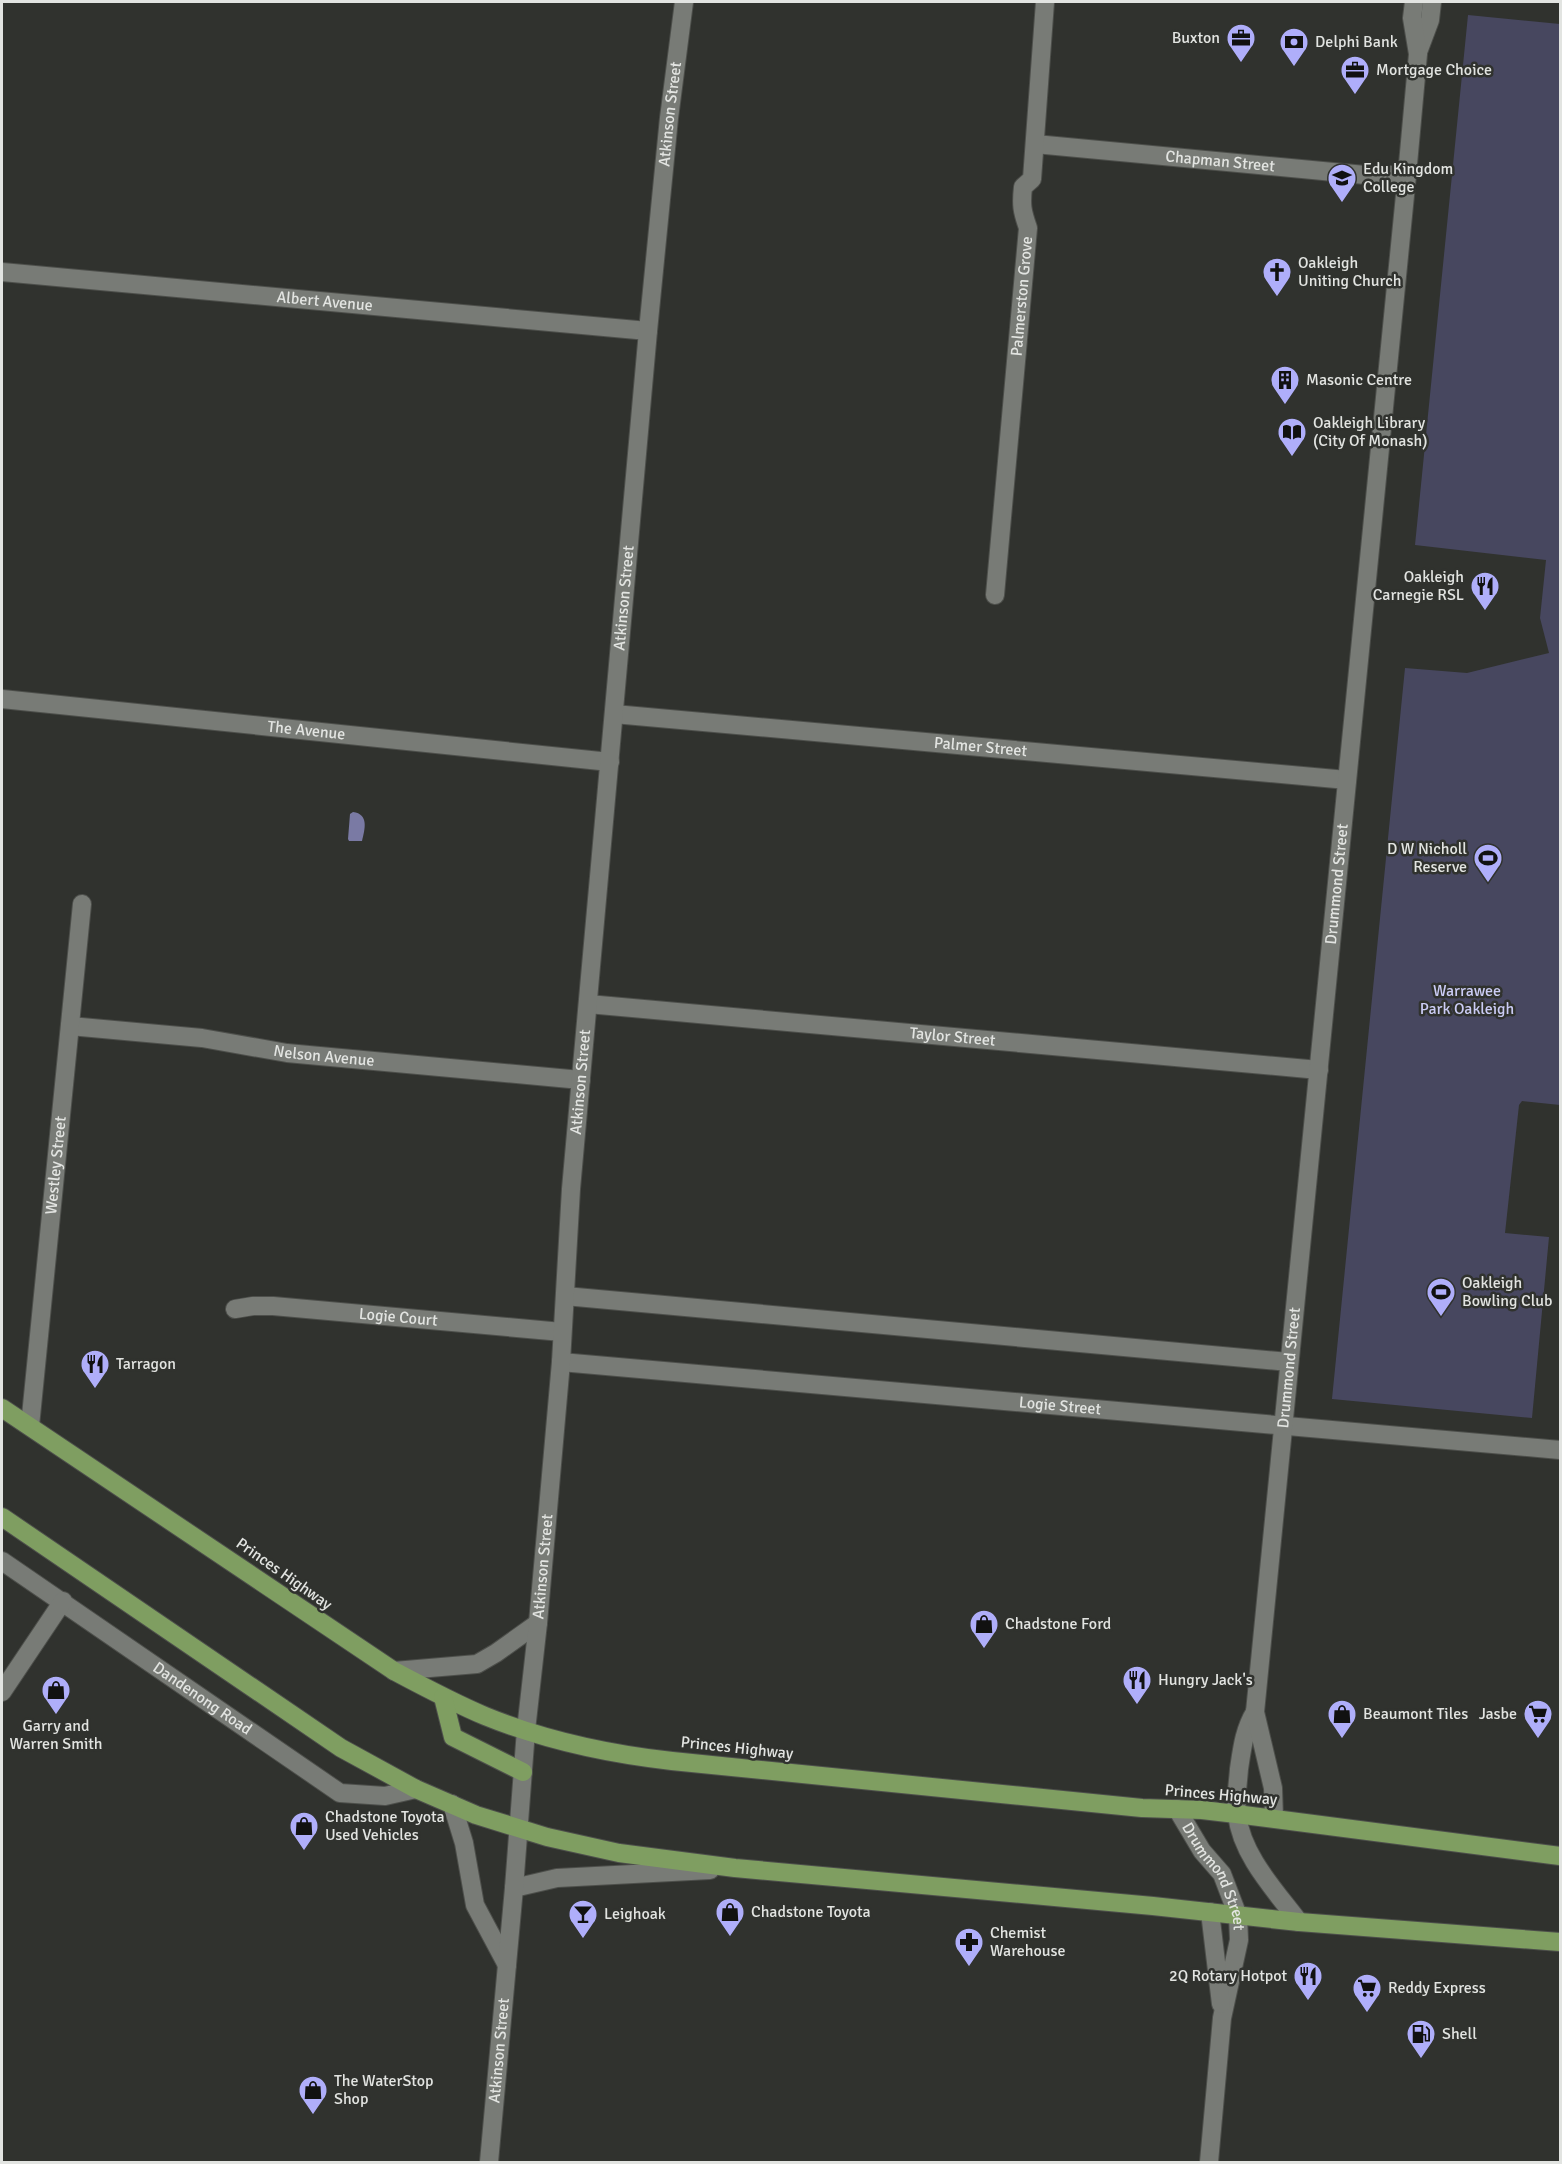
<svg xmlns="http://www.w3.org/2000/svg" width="1562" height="2164" font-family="Signika,sans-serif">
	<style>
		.green { fill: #47475f }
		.water { fill: #7a7aa4 }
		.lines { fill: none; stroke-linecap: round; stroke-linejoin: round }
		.minor-casing { stroke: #4d4f4b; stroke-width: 20 }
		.highway-casing { stroke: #4d4f4b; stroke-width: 20 }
		.minor { stroke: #787b76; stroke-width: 18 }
		.highway { stroke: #7f9e61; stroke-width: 18 }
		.labels { text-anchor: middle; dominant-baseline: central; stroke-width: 5; stroke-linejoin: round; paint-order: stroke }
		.poi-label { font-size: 16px; fill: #e2e4e1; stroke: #30322e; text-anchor: start }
		.street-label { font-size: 16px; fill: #e2e4e1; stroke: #30322e }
		.park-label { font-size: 16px; fill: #cbccf5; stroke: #30322e }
	</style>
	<rect width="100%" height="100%" fill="#30322e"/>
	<polygon class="green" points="1468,15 1560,24 1560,1105 1522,1101 1519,1105 1505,1233 1549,1237 1532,1418 1332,1399 1405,668 1467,673 1549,653 1540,618 1546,560 1415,545"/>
	<path class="water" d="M353,812c16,2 12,17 9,29h-13l-1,-2 2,-25z"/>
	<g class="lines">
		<g class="minor-casing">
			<g id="minor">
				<polyline points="1418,52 1430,20 1432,2"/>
				<path id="s1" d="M1035,144l330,31h42"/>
				<path id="s2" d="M2,272l646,59"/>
				<path id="s3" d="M995,595l33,-367c-6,-17 -7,-23 -5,-41l9,-8 13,-177"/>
				<path id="s4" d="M2,699l608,63"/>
				<path id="s5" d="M614,714l733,66"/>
				<path id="s6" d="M588,1004l731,66"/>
				<path id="s7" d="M70,1026l132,12 85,15 294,27"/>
				<polyline points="565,1296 1289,1362"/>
				<path id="s8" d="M235,1309l18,-3h20l289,26"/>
				<path id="s9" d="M561,1362l999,88"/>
				<path id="s10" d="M30,1426l52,-522"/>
				<path id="s11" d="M2,1561l338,232 45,3 31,-7"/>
				<polyline points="394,1671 477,1664 496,1653 538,1623"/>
				<polyline points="2,1692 63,1601"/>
				<path d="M1255,1712c-11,18 -13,37 -16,57 -1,15 -4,31 -2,46 5,41 38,75 62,107"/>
				<polyline points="452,1804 464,1843 475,1905 507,1965"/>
				<path id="s12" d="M1177,1809l25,42 20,23 16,42 1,24 -17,78 -13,144"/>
				<path id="s13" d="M1274,1818l-1,-30 -18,-76 152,-1537 11,-121 -6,-36 2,-16"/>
				<polyline points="514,1888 557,1878 710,1870"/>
				<polyline points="1210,1912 1221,2004"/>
				<path id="s14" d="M489,2162l25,-274 12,-158 12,-107 23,-261 10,-173 77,-858 21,-213 15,-116"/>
			</g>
		</g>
		<g class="highway-casing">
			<g id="highway">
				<path d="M2,1408l392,263c30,16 60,32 91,45 59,24 124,38 187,45l470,47 60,2 34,4 324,42"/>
				<polyline points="2,1517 341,1748 416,1789 476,1815 547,1837 619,1853 735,1868 1153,1906 1299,1922 1560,1942"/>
				<polyline points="443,1697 453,1737 523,1772"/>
			</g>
		</g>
		<use href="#minor" class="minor"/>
		<use href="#highway" class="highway"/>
	</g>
	<defs>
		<g id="office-pin" transform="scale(1.5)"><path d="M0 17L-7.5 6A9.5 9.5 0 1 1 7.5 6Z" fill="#afaefa" stroke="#30322e"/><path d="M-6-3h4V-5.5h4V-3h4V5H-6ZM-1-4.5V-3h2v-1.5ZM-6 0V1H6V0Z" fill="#111"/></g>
		<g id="bank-pin" transform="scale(1.5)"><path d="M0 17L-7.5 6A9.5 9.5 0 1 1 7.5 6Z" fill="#afaefa" stroke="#30322e"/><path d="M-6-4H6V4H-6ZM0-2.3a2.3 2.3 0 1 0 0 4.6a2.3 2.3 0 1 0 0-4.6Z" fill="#111"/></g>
		<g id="university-pin" transform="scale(1.5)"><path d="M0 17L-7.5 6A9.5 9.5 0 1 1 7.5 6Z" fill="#afaefa" stroke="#30322e"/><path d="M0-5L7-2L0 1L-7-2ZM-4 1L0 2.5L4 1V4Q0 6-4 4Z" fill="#111"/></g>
		<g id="church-pin" transform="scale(1.5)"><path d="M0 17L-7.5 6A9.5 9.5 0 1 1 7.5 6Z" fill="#afaefa" stroke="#30322e"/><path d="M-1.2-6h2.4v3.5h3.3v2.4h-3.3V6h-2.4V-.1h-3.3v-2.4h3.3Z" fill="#111"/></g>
		<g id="building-pin" transform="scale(1.5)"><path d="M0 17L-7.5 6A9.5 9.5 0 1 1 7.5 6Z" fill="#afaefa" stroke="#30322e"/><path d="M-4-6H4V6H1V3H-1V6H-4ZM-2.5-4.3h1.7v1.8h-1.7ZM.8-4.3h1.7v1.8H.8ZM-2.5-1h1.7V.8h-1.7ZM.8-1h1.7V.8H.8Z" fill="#111"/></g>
		<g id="library-pin" transform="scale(1.5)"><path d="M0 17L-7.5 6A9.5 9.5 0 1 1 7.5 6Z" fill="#afaefa" stroke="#30322e"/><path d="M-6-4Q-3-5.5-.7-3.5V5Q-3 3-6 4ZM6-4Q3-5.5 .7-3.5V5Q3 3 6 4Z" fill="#111"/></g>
		<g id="restaurant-pin" transform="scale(1.5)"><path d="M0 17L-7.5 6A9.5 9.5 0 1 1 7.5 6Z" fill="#afaefa" stroke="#30322e"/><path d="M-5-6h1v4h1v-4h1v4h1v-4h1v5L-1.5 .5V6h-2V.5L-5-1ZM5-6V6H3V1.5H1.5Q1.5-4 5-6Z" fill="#111"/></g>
		<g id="stadium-pin" transform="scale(1.5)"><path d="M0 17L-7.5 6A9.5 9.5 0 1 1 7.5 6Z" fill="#afaefa" stroke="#30322e"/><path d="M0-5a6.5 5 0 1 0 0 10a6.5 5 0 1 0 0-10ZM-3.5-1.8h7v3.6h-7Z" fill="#111"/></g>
		<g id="shop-pin" transform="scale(1.5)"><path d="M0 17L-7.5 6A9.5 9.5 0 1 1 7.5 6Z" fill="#afaefa" stroke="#30322e"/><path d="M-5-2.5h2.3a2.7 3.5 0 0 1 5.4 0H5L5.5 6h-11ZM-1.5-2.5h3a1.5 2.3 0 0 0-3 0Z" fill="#111"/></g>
		<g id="supermarket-pin" transform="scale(1.5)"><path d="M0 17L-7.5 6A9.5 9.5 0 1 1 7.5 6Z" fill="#afaefa" stroke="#30322e"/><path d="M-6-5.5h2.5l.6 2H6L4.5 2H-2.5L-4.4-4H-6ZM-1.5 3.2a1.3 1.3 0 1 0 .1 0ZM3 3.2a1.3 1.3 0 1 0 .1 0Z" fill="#111"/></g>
		<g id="bar-pin" transform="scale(1.5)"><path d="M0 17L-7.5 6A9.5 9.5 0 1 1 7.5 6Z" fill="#afaefa" stroke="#30322e"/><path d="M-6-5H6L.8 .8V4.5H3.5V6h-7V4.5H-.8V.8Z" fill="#111"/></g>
		<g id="pharmacy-pin" transform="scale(1.5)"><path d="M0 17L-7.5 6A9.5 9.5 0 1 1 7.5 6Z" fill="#afaefa" stroke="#30322e"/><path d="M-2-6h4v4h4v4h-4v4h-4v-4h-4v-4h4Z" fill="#111"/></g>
		<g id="fuel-pin" transform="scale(1.5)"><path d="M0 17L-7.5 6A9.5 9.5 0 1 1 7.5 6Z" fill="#afaefa" stroke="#30322e"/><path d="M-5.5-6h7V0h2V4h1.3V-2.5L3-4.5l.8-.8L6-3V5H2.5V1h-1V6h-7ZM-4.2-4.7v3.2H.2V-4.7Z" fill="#111"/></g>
	</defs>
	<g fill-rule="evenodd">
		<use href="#office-pin" x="1241" y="38"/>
		<use href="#bank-pin" x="1294" y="42"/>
		<use href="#office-pin" x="1355" y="70"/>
		<use href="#university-pin" x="1342" y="178"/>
		<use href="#church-pin" x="1277" y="272"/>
		<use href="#building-pin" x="1285" y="380"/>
		<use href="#library-pin" x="1292" y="432"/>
		<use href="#restaurant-pin" x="1485" y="586"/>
		<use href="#stadium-pin" x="1488" y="858"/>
		<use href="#stadium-pin" x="1441" y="1292"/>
		<use href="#restaurant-pin" x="95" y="1364"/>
		<use href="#shop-pin" x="984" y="1624"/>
		<use href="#restaurant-pin" x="1137" y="1680"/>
		<use href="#shop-pin" x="56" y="1690"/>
		<use href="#shop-pin" x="1342" y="1714"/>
		<use href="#supermarket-pin" x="1538" y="1714"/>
		<use href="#shop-pin" x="304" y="1826"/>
		<use href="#shop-pin" x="730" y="1912"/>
		<use href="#bar-pin" x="583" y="1914"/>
		<use href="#pharmacy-pin" x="969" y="1942"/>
		<use href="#restaurant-pin" x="1308" y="1976"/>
		<use href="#supermarket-pin" x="1367" y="1988"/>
		<use href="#fuel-pin" x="1421" y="2034"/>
		<use href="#shop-pin" x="313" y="2090"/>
	</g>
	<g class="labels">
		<g class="poi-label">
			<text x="1220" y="38" text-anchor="end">Buxton</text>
			<text x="1315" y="42">Delphi Bank</text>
			<text x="1376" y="70">Mortgage Choice</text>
			<text x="1363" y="169">Edu Kingdom<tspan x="1363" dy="18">College</tspan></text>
			<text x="1298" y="263">Oakleigh<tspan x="1298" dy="18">Uniting Church</tspan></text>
			<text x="1306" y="380">Masonic Centre</text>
			<text x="1313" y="423">Oakleigh Library<tspan x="1313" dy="18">(City Of Monash)</tspan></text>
			<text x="1464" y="577" text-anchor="end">Oakleigh<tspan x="1464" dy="18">Carnegie RSL</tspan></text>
			<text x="1467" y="849" text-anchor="end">D W Nicholl<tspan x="1467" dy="18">Reserve</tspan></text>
			<text x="1462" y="1283">Oakleigh<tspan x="1462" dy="18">Bowling Club</tspan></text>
			<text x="116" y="1364">Tarragon</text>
			<text x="1005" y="1624">Chadstone Ford</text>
			<text x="1158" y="1680">Hungry Jack's</text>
			<text x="1363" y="1714">Beaumont Tiles</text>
			<text x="1517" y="1714" text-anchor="end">Jasbe</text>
			<text x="56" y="1726" text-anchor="middle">Garry and<tspan x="56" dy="18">Warren Smith</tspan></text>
			<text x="325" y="1817">Chadstone Toyota<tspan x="325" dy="18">Used Vehicles</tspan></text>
			<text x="751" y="1912">Chadstone Toyota</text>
			<text x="604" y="1914">Leighoak</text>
			<text x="990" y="1933">Chemist<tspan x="990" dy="18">Warehouse</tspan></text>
			<text x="1287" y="1976" text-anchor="end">2Q Rotary Hotpot</text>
			<text x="1388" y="1988">Reddy Express</text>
			<text x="1442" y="2034">Shell</text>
			<text x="334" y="2081">The WaterStop<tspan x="334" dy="18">Shop</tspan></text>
		</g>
		<g class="street-label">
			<text stroke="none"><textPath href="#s14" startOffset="2056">Atkinson Street</textPath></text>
			<text stroke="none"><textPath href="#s1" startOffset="186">Chapman Street</textPath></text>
			<text stroke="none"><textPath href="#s3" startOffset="300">Palmerston Grove</textPath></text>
			<text stroke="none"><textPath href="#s2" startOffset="324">Albert Avenue</textPath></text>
			<text stroke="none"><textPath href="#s14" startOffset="1570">Atkinson Street</textPath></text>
			<text stroke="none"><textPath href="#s4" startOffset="306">The Avenue</textPath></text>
			<text stroke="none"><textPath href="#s5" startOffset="368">Palmer Street</textPath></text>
			<text stroke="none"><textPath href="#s13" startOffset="940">Drummond Street</textPath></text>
			<text stroke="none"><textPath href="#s6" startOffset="366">Taylor Street</textPath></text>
			<text stroke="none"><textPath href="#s7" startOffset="256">Nelson Avenue</textPath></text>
			<text stroke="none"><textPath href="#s14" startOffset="1084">Atkinson Street</textPath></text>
			<text stroke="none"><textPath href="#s10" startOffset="262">Westley Street</textPath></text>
			<text stroke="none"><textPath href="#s8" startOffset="164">Logie Court</textPath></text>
			<text stroke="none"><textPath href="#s13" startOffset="454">Drummond Street</textPath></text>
			<text stroke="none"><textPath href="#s9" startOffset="501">Logie Street</textPath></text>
			<text stroke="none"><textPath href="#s14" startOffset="598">Atkinson Street</textPath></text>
			<text transform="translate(284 1574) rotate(35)">Princes Highway</text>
			<text stroke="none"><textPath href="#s11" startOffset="243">Dandenong Road</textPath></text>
			<text transform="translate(737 1748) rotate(6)">Princes Highway</text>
			<text transform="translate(1221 1795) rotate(5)">Princes Highway</text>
			<text stroke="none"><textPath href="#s12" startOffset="78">Drummond Street</textPath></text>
			<text stroke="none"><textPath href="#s14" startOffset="112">Atkinson Street</textPath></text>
		</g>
		<g class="park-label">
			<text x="1467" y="991">Warrawee<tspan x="1467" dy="18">Park Oakleigh</tspan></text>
		</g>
	</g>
	<rect width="1562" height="2164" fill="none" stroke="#e2e4e1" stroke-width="6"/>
</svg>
